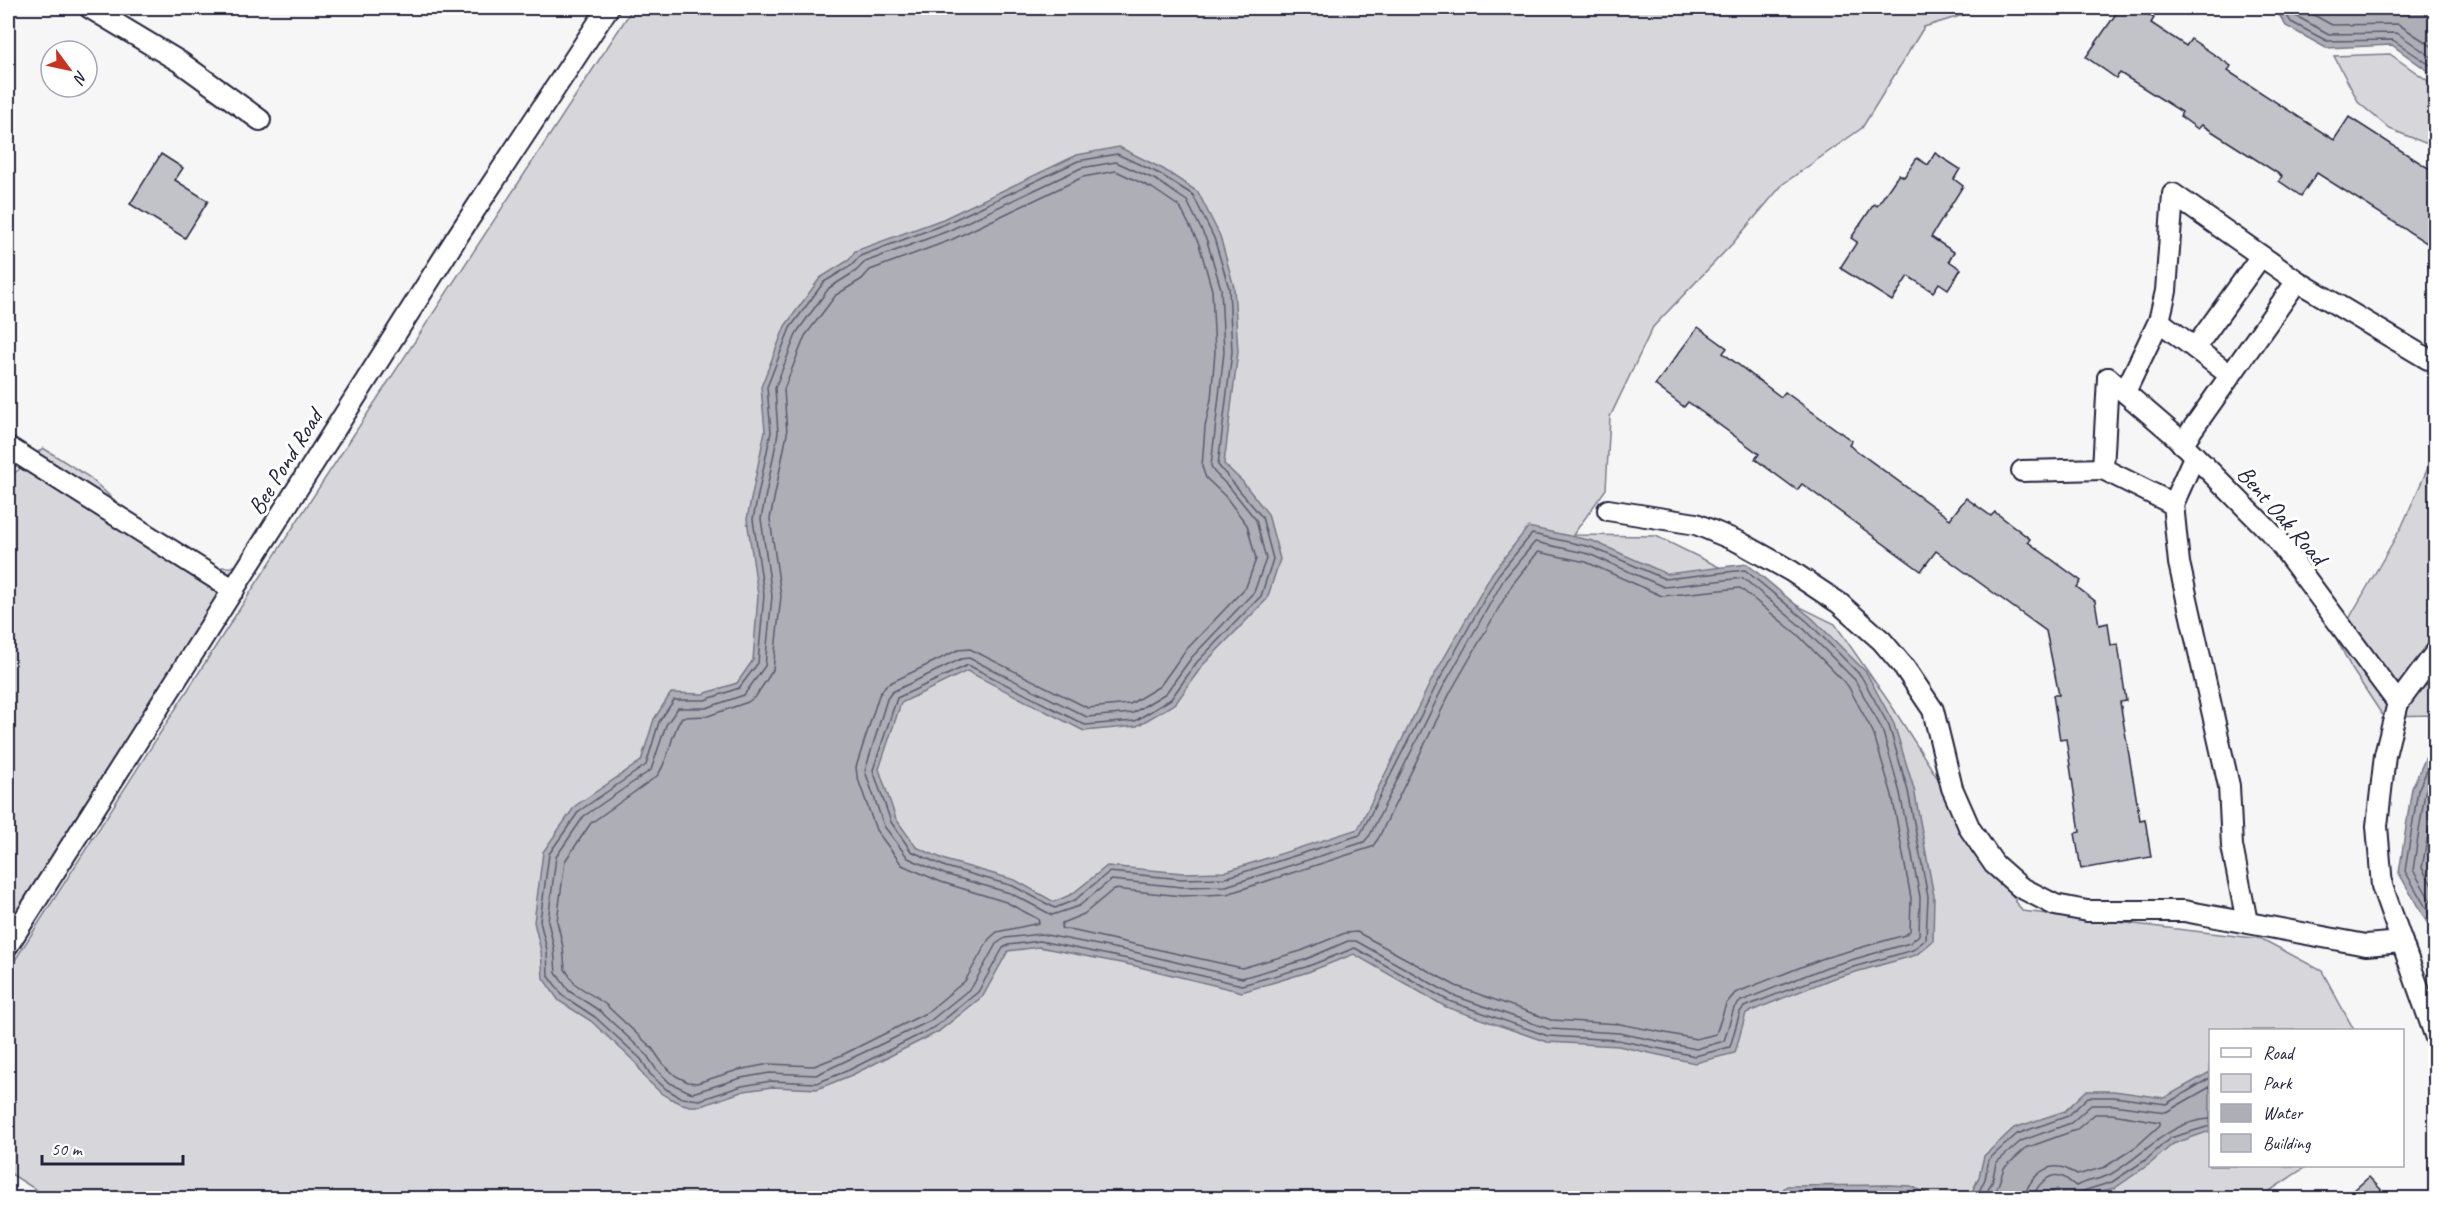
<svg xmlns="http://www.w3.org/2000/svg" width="2443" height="1206" font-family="Caveat,sans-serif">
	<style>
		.green { fill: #d7d7db; stroke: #7c7c8b; stroke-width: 1.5 }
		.water { fill: #aeaeb7; stroke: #767685; stroke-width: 1.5 }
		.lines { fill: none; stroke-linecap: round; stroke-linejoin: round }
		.shore { stroke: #5a5a6d; stroke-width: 1.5 }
		.building { fill: #c2c2c9; stroke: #22223b; stroke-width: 1.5 }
		.minor-casing { stroke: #22223b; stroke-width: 24 }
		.minor { stroke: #fff; stroke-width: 20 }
		.labels { text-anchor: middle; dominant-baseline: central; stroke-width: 6; stroke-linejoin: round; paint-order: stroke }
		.street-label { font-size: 24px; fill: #22223b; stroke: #fff }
	</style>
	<rect width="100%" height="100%" fill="#f6f6f7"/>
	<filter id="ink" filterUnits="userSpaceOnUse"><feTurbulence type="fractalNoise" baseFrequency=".0167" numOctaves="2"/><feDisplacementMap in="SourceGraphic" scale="12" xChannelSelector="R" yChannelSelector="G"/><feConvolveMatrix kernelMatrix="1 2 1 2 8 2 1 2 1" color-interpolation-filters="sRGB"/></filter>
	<g filter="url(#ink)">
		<g class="green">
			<polygon points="633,8 1986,8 1924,27 1862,128 1783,184 1733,243 1653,327 1610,417 1606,489 1573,535 1656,536 1835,624 1893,708 2022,911 2262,939 2322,971 2354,1030 2210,1030 2210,1166 2307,1166 2259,1198 49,1198 8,1172 8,971 235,616"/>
			<polygon points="2390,54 2435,86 2435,147 2390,129 2359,103 2334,56"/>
			<polygon points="43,448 89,477 189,568 232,567 238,564 8,925 8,479"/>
			<polygon points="2435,452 2435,715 2383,716 2352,669 2337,640 2402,526"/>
		</g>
		<g class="water">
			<polygon points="2275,8 2435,8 2435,76 2392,45 2326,48 2286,26"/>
			<polygon points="1119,147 1163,169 1198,192 1220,236 1234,287 1238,352 1224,464 1242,481 1268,514 1280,559 1267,599 1202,666 1176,703 1137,726 1084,731 967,671 901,703 879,769 896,819 916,847 948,861 1015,880 1054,902 1072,894 1107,866 1183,873 1224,872 1358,829 1431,681 1493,572 1528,527 1593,541 1667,574 1747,564 1813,619 1866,672 1894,724 1914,789 1934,896 1933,941 1916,955 1831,979 1746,1013 1735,1053 1695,1063 1618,1046 1547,1042 1446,1007 1354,954 1308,972 1242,992 1131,965 1039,947 1008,951 983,996 938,1032 852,1075 817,1089 772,1087 744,1091 701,1106 690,1106 679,1103 662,1094 645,1078 636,1063 591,1021 559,1001 543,978 541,951 534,922 543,852 575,806 641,761 654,719 671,693 703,694 737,683 753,660 758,595 747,519 765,431 761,387 785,326 820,278 849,260 855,251 943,219 1077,155"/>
			<polygon points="2435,737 2435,937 2399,873 2412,788"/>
			<polygon points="2210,1072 2210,1131 2173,1144 2151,1163 2115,1188 2068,1198 2057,1189 2045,1198 1969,1198 1979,1177 1984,1156 2014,1128 2065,1111 2086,1091 2114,1091 2164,1098"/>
			<polygon points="1890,1185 1911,1186 1936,1198 1773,1198 1787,1186"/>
		</g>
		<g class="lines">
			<g class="shore">
				<polyline points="2282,8 2291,22 2327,41 2393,40 2436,69"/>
				<polyline points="2291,8 2296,16 2329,34 2397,33 2436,60"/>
				<polyline points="2301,8 2332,25 2398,24 2436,49"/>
				<polygon points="1117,154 1160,174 1193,195 1214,238 1229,288 1232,352 1218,465 1262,517 1273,559 1261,596 1197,662 1171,699 1135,721 1085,725 968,665 897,698 873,770 891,822 911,851 946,867 1013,886 1055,908 1075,900 1109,872 1182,879 1225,878 1360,835 1437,684 1498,575 1532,534 1591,547 1665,579 1745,570 1809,623 1861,676 1889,726 1908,791 1928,897 1926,939 1913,950 1829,974 1744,1007 1740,1012 1730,1047 1695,1056 1618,1040 1548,1036 1449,1001 1355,948 1306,967 1242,985 1133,960 1040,941 1008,945 1003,948 978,992 935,1027 849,1070 817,1083 771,1081 742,1086 700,1100 682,1098 666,1089 650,1074 641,1059 595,1017 563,996 548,975 547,950 540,921 549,854 579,811 646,765 659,722 674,700 705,700 739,688 758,663 764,595 753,519 771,432 767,387 790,328 824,282 852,265 860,256 945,224 1078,161"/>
				<polygon points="1116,162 1156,180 1187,201 1207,241 1221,289 1224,352 1211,466 1214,472 1232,490 1256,520 1266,559 1254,592 1192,657 1166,693 1133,713 1087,717 969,658 961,659 892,692 887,699 865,771 884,826 908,858 944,874 1010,893 1052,915 1079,906 1111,880 1182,887 1226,886 1364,842 1370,835 1443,687 1504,579 1535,542 1589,554 1664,587 1743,578 1804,629 1855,680 1882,729 1900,793 1920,897 1919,935 1910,943 1827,967 1741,1001 1734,1008 1724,1041 1696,1049 1619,1033 1549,1029 1452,995 1356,941 1348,941 1304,960 1242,978 1134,952 1041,934 1005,938 996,944 972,987 930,1021 816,1075 770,1073 741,1078 692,1093 670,1083 656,1069 646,1054 600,1011 569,991 556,973 554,948 548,921 556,857 584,816 651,770 666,725 678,708 706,708 744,695 765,666 772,596 761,519 778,433 775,388 797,332 829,288 856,271 865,262 948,231 1081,168"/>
				<path d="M1116,171l36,17 28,19 19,37 13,46 3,62 -4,47 -6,28 -3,40 4,11 19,18 22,29 9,34 -10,28 -61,64 -25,35 -30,18 -42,4 -118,-59 -12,1 -72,35 -7,10 -23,72 1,9 19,54 26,35 39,17 65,20 32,17 1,4 -42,9 -8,7 -24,42 -39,32 -84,42 -28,11 -45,-2 -31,6 -41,13 -9,-1 -12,-6 -13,-12 -11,-16 -47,-44 -30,-20 -10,-15 -2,-22 -6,-26 8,-60 26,-38 66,-47c13,-17 13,-41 25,-59l26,-1 40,-14 8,-6 17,-26 8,-74 -11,-77 17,-85 -3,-45 21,-53 31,-41 26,-16 8,-9 81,-30 132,-63z"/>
				<polygon points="1538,552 1586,562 1662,596 1740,588 1798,635 1848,686 1873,732 1892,795 1911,898 1910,931 1905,935 1824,958 1735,993 1726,1004 1716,1034 1696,1039 1620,1024 1551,1020 1456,986 1357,932 1345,933 1301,951 1242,968 1061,928 1062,923 1084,914 1114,889 1182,896 1227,894 1372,847 1378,839 1451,691 1512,585"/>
				<polyline points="2436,751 2418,790 2405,871 2436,925"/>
				<polyline points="2436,769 2425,792 2413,870 2436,910"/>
				<polyline points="2436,790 2422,868 2436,892"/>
				<polyline points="1782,1198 1790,1192 1909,1192 1923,1198"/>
				<polyline points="1976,1198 1985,1179 1989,1159 2017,1134 2068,1116 2088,1097 2114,1097 2166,1104 2210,1078"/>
				<polyline points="1984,1198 1992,1182 1996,1163 2021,1141 2071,1123 2091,1105 2113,1105 2166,1112 2210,1087"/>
				<path d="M1994,1198l10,-30 22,-20 50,-18 19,-16h17l48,8v3l-23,21 -32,21 -28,8c-6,-3 -11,-8 -18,-8 -17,-2 -33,16 -34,31"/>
				<path d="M2034,1198c1,-12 16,-27 29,-21 5,2 9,7 13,9 11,-6 24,-6 35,-12 34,-19 57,-53 99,-55"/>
				<polyline points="2080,1198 2083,1191 2112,1182 2147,1159 2170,1138 2210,1126"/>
			</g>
		</g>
		<g class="building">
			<polygon points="2120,8 2138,8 2154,18 2151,23 2186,46 2191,39 2231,66 2228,71 2334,140 2349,117 2436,173 2436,249 2317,173 2301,196 2279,181 2282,176 2202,125 2198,129 2180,116 2182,112 2120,73 2116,78 2086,57"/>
			<polygon points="1935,153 1960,169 1954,179 1963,186 1931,237 1954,252 1949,261 1961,269 1948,289 1939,283 1933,292 1908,276 1892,301 1840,268 1857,242 1851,238 1874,204 1877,206 1899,174 1904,177 1917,158 1928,165"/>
			<polygon points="161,154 183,168 175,180 208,201 185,238 130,204"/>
			<polygon points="1698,327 1727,348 1723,353 1781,397 1785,392 1852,441 1849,445 1950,519 1966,498 1991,516 1995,512 2030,539 2028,542 2081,581 2077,587 2095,601 2099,625 2108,623 2111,645 2118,644 2126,701 2120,702 2140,820 2145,819 2151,857 2081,869 2075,833 2080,832 2066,739 2060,740 2053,695 2059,695 2046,631 1936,551 1921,571 1802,484 1797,490 1755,459 1759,454 1688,402 1684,407 1655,385"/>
			<polygon points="2369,1177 2389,1198 2345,1198"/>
		</g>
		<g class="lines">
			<g class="minor-casing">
				<g id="minor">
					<polyline points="90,8 180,62 260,120"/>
					<polyline points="2159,321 2230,375"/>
					<polyline points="2195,348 2261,256"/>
					<polyline points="2108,378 2172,433 2275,537 2398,703"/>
					<polyline points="2108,378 2103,469 2173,504"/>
					<polyline points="2125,392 2159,321 2166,291 2173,194 2297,281"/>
					<polyline points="2182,444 2297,281 2428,359"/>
					<polyline points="8,447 234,590"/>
					<polyline points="2194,457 2173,504 2179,563 2229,786 2232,846 2247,922"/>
					<polyline points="2022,471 2103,469"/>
					<polyline points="1608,510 1696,524 1739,542 1791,571 1839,603 1882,641 1904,667 1933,710 1952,788 1970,829 1994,864 2020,887 2055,905 2087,911 2184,911 2366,945 2402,942"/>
					<polyline points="2436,652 2398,703 2385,755 2377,826 2382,886 2436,1038"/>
					<polyline points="8,945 457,237 608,8"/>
				</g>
			</g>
			<use href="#minor" class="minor"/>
		</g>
	</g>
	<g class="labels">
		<g class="street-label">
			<text transform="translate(285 462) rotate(-58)">Bee Pond Road</text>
			<text transform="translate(2282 515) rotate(49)">Bent Oak Road</text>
		</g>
	</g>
	<rect width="2443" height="1206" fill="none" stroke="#fff" stroke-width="30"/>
	<rect x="15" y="15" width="2413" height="1176" fill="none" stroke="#22223b" stroke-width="2" filter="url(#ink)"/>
	<rect x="2209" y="1029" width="195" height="138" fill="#ffffff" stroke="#a7a7b1" stroke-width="1.5"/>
	<rect x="2221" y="1048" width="30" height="9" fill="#ffffff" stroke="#a7a7b1" stroke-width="1.5"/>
	<text x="2263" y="1059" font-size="18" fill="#22223b">Road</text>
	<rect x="2221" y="1074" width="30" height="18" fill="#d7d7db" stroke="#a7a7b1" stroke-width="1.5"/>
	<text x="2263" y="1089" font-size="18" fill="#22223b">Park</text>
	<rect x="2221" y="1104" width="30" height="18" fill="#aeaeb7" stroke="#a7a7b1" stroke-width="1.5"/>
	<text x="2263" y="1119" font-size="18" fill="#22223b">Water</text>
	<rect x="2221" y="1134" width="30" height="18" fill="#c2c2c9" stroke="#a7a7b1" stroke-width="1.5"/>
	<text x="2263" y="1149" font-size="18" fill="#22223b">Building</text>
	<g transform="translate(69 69) rotate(123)"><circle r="28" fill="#ffffff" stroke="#a7a7b1" stroke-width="1.5"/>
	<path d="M0-4.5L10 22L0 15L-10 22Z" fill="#c8321e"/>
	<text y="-9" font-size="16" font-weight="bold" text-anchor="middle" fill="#22223b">N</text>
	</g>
	<path d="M42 1155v9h141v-9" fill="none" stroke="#22223b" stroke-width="3"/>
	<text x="51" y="1155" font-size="18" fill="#22223b" stroke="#ffffff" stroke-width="4.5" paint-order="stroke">50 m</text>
</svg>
